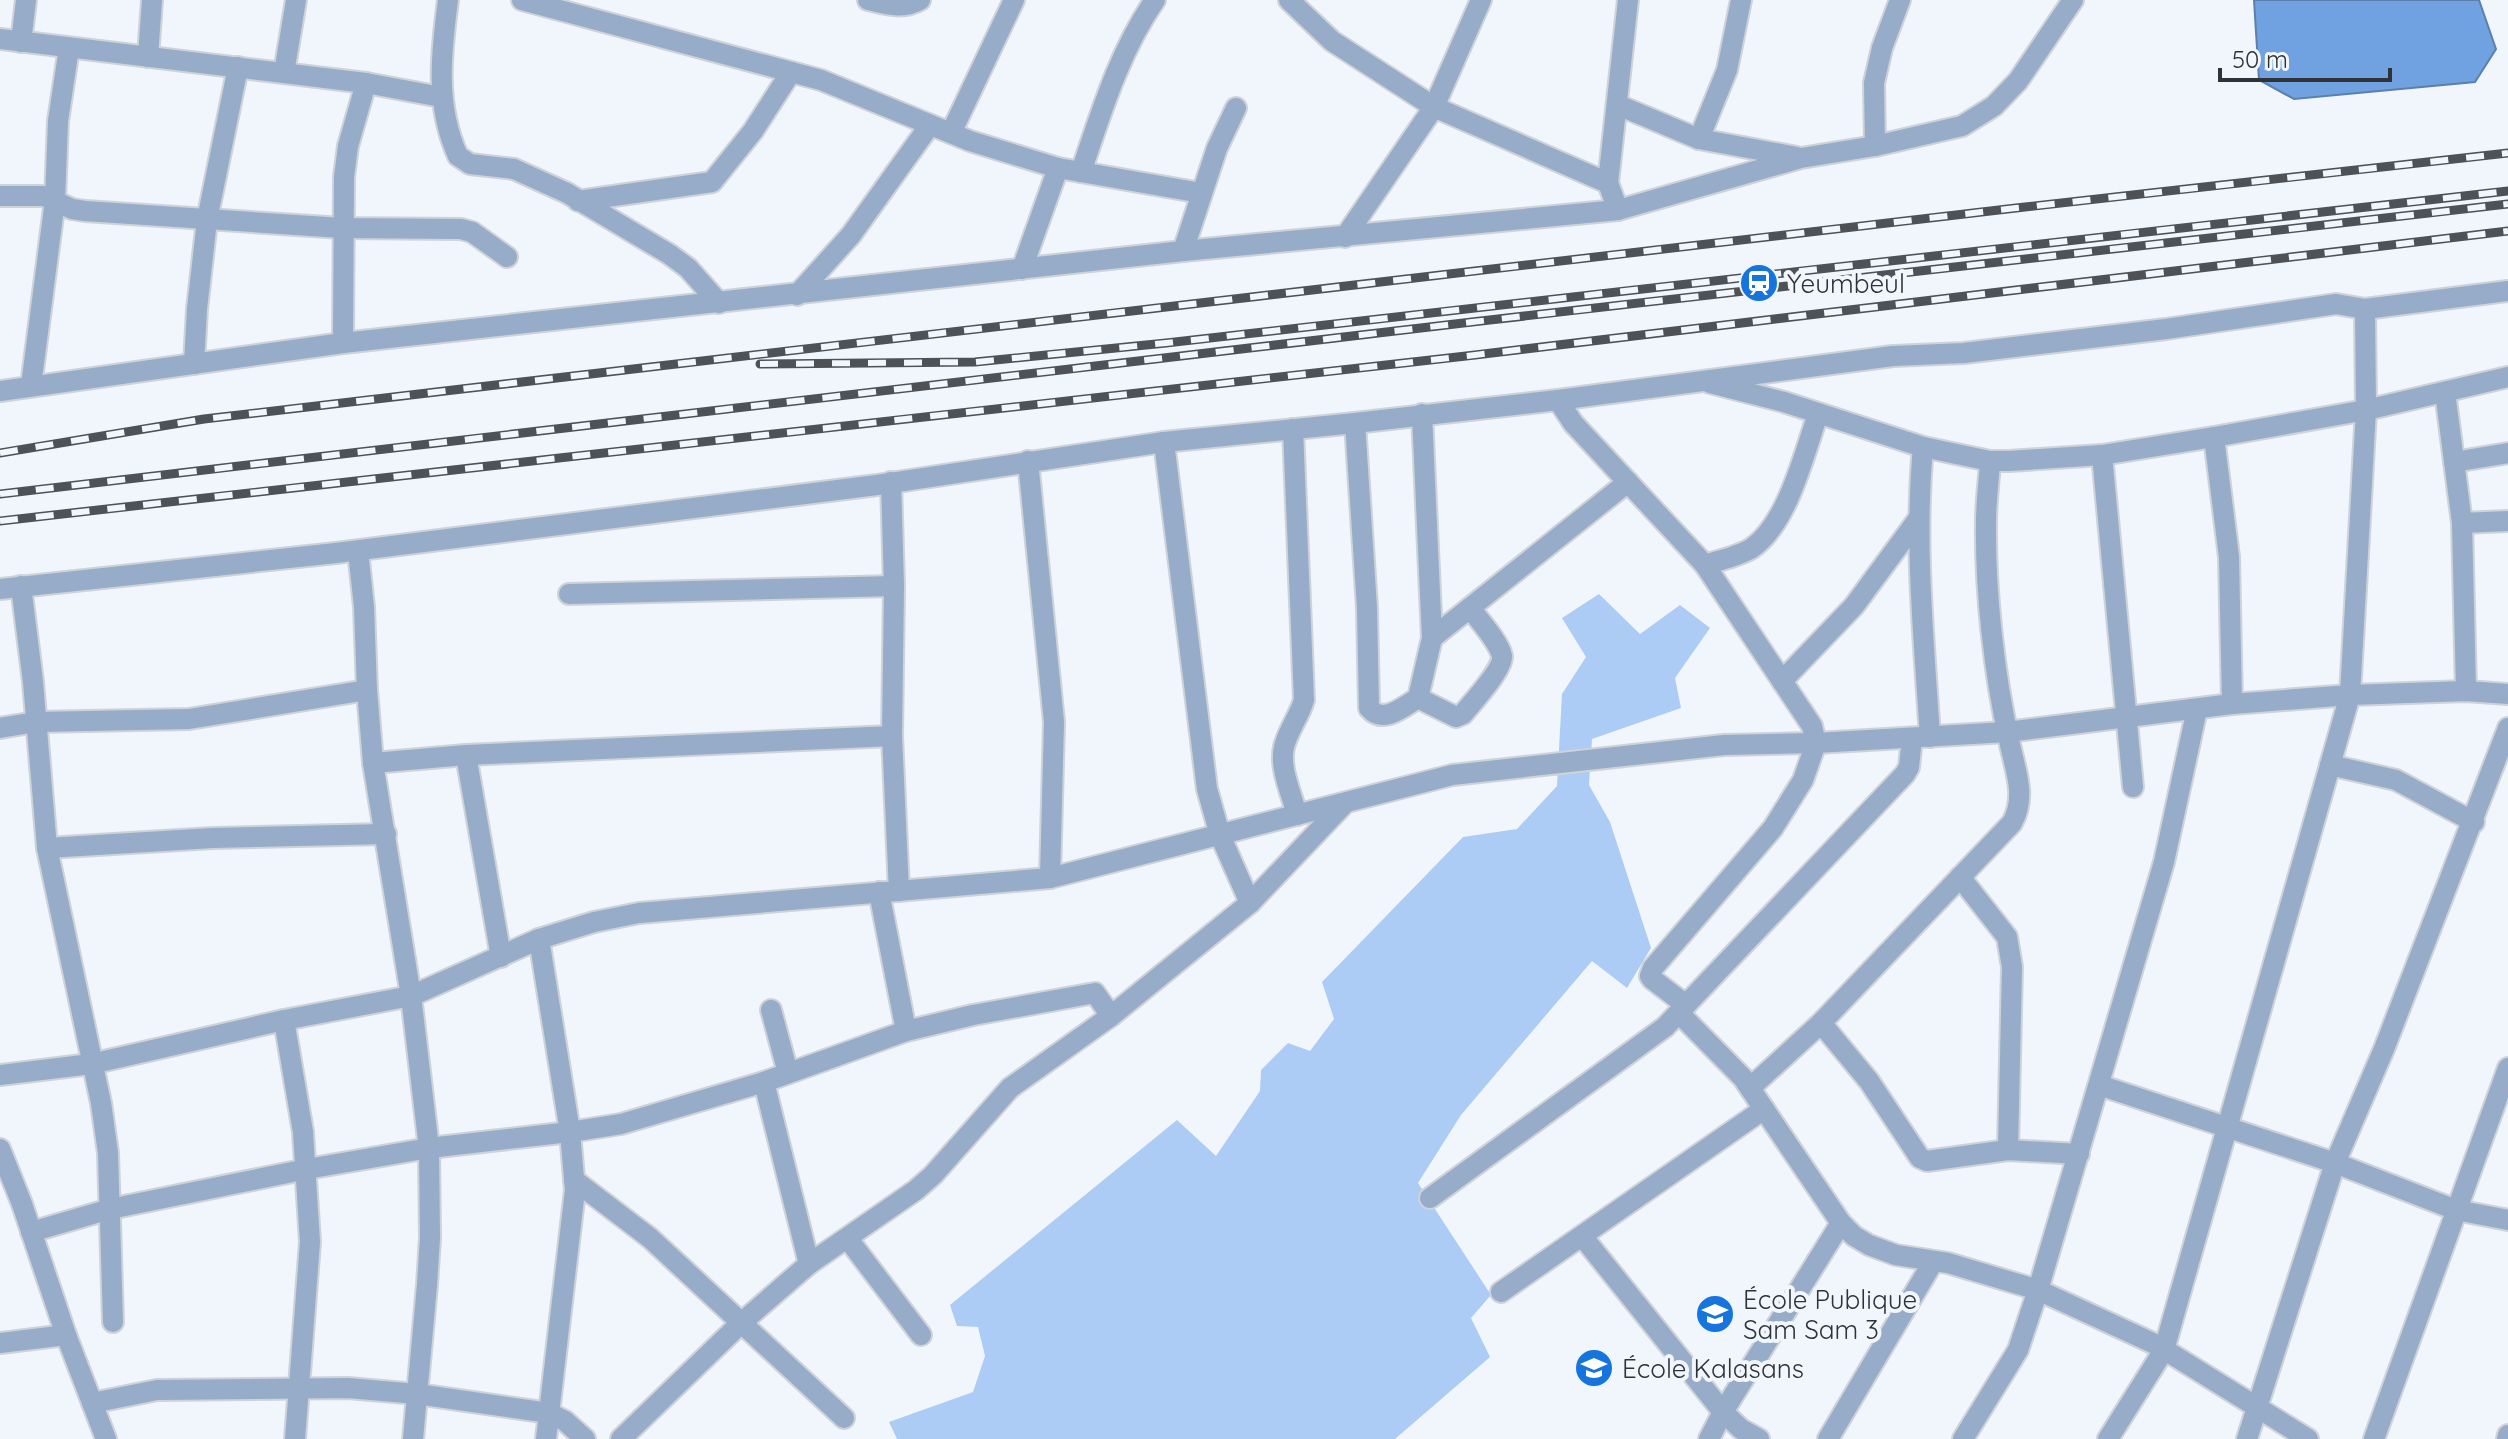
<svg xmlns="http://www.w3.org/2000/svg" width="2508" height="1439" font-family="Quicksand,sans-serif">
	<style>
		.green { fill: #acccf6 }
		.water { fill: #70a1e0; stroke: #5c80ad; stroke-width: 2 }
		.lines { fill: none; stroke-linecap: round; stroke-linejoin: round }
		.street-casing { stroke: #ced3d9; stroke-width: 24 }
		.street { stroke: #96acc9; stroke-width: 20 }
		.rail-casing { stroke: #4e5156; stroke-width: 9 }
		.rail { stroke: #f1f6fd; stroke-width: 6; stroke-dasharray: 18; stroke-linecap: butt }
		.labels { text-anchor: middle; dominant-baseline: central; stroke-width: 8; stroke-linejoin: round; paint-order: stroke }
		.poi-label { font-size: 26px; fill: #2f3237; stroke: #f1f6fd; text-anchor: start }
	</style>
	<rect width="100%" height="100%" fill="#f1f6fd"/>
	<polygon class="green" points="1599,594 1640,634 1680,605 1710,628 1675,678 1681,708 1592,739 1589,785 1610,822 1651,948 1627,988 1592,961 1461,1115 1418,1183 1491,1295 1471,1318 1490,1357 1395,1439 897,1439 889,1422 973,1392 985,1356 978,1327 957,1326 950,1305 1177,1120 1216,1156 1260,1091 1261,1070 1288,1043 1310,1051 1334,1019 1322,982 1463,837 1517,829 1557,786 1562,694 1586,657 1562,618"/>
	<polygon class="water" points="2254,0 2479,0 2496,49 2475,82 2294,99 2259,80"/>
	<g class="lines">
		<g class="street-casing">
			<g id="street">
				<path d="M448,0c-7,53 -13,106 10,156l12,8 44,5 53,24 102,61 19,14 31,35"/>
				<polyline points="522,0 821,80 970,141 1058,168 1201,193"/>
				<path d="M868,0c18,4 35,10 52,0"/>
				<polyline points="1289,0 1332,41 1434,107 1608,183 1618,210"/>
				<polyline points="0,39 366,83 441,97"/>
				<polyline points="21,42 26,0"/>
				<polyline points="148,57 152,0"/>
				<polyline points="284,73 296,0"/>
				<polyline points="1618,105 1699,139 1797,157"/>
				<polyline points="951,133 1014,0"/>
				<polyline points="1699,139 1727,70 1741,0"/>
				<polyline points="1875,146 1874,83 1882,48 1900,0"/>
				<path d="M1081,172c20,-59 38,-120 74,-172"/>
				<polyline points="1608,183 1628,0"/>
				<polyline points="0,196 44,196 72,209 85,211 342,228 461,229 472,232 507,257"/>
				<polyline points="578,201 712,182 753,131 791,72"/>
				<polyline points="1345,237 1434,107 1481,0"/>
				<polyline points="1183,251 1217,148 1236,108"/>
				<polyline points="1022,269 1058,168"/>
				<polyline points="797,295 851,235 930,125"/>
				<polyline points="343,343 344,177 348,146 366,83"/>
				<polyline points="194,364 197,309 207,220 238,67"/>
				<polyline points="1710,383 1784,402 1923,447 1990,461 2009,461 2102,455 2214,437 2366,410 2508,377"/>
				<polyline points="31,386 55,200 58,121 69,48"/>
				<polyline points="0,391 343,343 1183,251 1618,210 1801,158 1875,146 1962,126 1994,106 2018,81 2073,0"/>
				<polyline points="2445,392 2462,523 2466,691"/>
				<polyline points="1558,400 1573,423 1705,565 1812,726 1816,743 1803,780 1773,828 1653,968 1650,976 1652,979 1686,1005"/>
				<path d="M1355,423l12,185 2,100c14,17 34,-1 49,-10l14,-60 -10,-224"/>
				<path d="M1293,429l11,271c-5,17 -16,30 -20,47 -5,21 8,48 13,68"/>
				<polyline points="2214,437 2229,557 2232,704"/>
				<polyline points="1164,442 1207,789 1220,835 1250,903"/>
				<path d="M1923,447c-9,97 1,194 7,290"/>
				<polyline points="2102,455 2133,787"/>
				<polyline points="1028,461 1054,722 1050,878"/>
				<polyline points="2454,462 2508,453"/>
				<polyline points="891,482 894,586 892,736 899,891"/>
				<polyline points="2462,523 2508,521"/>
				<polyline points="358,551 364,607 367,690 373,763 411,996 429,1148 430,1238 427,1285 413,1439"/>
				<path d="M1705,565c15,-5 35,-9 47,-17 36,-25 52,-94 66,-134"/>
				<polyline points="21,586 33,682 47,848 101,1103 108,1153 113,1322"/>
				<polyline points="0,589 336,553 877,485 1164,442 1355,423 1558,400 1893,356 1964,353 2166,329 2336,304 2365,309 2508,291"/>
				<polyline points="569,594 894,586"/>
				<polyline points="1432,638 1628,482"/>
				<polyline points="1782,681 1854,606 1919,518"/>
				<path d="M1418,698l38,19 7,-3c8,-10 41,-46 39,-58 -3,-14 -23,-36 -32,-48"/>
				<polyline points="0,728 36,722 189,719 367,690"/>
				<polyline points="466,755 501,957"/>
				<polyline points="373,763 466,755 892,736"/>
				<polyline points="2330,765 2396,780 2474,822"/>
				<polyline points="47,848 213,838 386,834"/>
				<polyline points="1960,877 2007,937 2012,967 2008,1150"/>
				<polyline points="879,892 906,1031"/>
				<polyline points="539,939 570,1132 575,1190 546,1439"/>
				<polyline points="771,1010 788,1073"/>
				<polyline points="1679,1013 1743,1078 1841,1223 1854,1236 1869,1245 1896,1255 1948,1263 2038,1290 2157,1345 2308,1439"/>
				<polyline points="284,1020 303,1132 310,1242 295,1439"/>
				<polyline points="1821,1023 1869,1081 1920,1158 1927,1161 2008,1150 2079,1154"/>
				<polyline points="0,1075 91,1064 284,1020 411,996 539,939 594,922 639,913 1050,878 1452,775 1724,745 1816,743 2007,732 2232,704 2350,695 2466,691 2508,694"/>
				<polyline points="764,1082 809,1264"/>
				<polyline points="2099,1085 2335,1163 2456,1210 2508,1220"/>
				<path d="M1750,1088l71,-65 191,-200c15,-27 3,-53 -3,-83 -15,-66 -24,-150 -23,-218 0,-21 3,-41 4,-61"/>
				<polyline points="0,1149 22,1204 66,1335 106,1439"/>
				<polyline points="574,1180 650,1238 844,1418"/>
				<polyline points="1430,1198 1665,1027 1905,774 1909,767 1912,738"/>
				<polyline points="31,1232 110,1209 307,1169 429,1148 570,1132 621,1124 764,1082 906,1031 973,1015 1095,993 1111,1016"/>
				<polyline points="1582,1236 1723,1412 1741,1429 1759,1439"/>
				<polyline points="848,1239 921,1335"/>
				<polyline points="1501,1292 1764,1109"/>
				<polyline points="0,1343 66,1335"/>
				<polyline points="92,1403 157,1390 348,1388 417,1394 549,1413 565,1421 585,1439"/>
				<polyline points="621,1439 740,1324 809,1264 916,1190 933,1175 1010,1088 1111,1016 1250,903 1344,804"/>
				<polyline points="1709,1439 1723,1412 1841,1223"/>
				<polyline points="1828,1439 1933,1262"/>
				<polyline points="1963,1439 2018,1350 2038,1290 2164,862 2197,709"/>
				<polyline points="2108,1439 2164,1350 2350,695 2366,410 2365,309"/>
				<polyline points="2247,1439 2335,1163 2384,1049 2508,728"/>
				<polyline points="2374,1439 2508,1068"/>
				<polyline points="2507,1439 2508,1435"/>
			</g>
		</g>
		<use href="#street" class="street"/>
		<g class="rail-casing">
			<g id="rail">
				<polyline points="760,364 975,362 1166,343 2508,191"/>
				<polyline points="0,453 204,419 2016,208 2508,153"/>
				<polyline points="0,494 1472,322 2508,204"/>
				<polyline points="0,521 1475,355 2508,231"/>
			</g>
		</g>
		<use href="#rail" class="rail"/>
	</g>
	<defs>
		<g id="station-disc" transform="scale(2)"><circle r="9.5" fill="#1574dd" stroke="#f1f6fd"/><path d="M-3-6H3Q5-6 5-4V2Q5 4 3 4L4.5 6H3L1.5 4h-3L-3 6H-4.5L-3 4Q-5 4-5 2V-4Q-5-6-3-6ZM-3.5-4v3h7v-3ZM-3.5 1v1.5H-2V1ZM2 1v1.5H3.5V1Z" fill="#fff"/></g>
		<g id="school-disc" transform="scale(2)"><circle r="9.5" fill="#1574dd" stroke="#f1f6fd"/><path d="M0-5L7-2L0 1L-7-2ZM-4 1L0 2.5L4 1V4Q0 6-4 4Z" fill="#fff"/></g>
	</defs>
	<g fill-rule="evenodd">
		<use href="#station-disc" x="1759" y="283"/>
		<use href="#school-disc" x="1715" y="1314"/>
		<use href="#school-disc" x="1594" y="1368"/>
	</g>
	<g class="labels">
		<g class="poi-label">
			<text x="1787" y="283">Yeumbeul</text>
			<text x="1743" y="1299">École Publique<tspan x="1743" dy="30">Sam Sam 3</tspan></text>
			<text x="1622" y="1368">École Kalasans</text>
		</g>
	</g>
	<path d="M2220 68v12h170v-12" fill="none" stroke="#2f3237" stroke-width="4"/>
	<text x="2232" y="68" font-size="24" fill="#2f3237" stroke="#f1f6fd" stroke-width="6" paint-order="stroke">50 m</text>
</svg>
